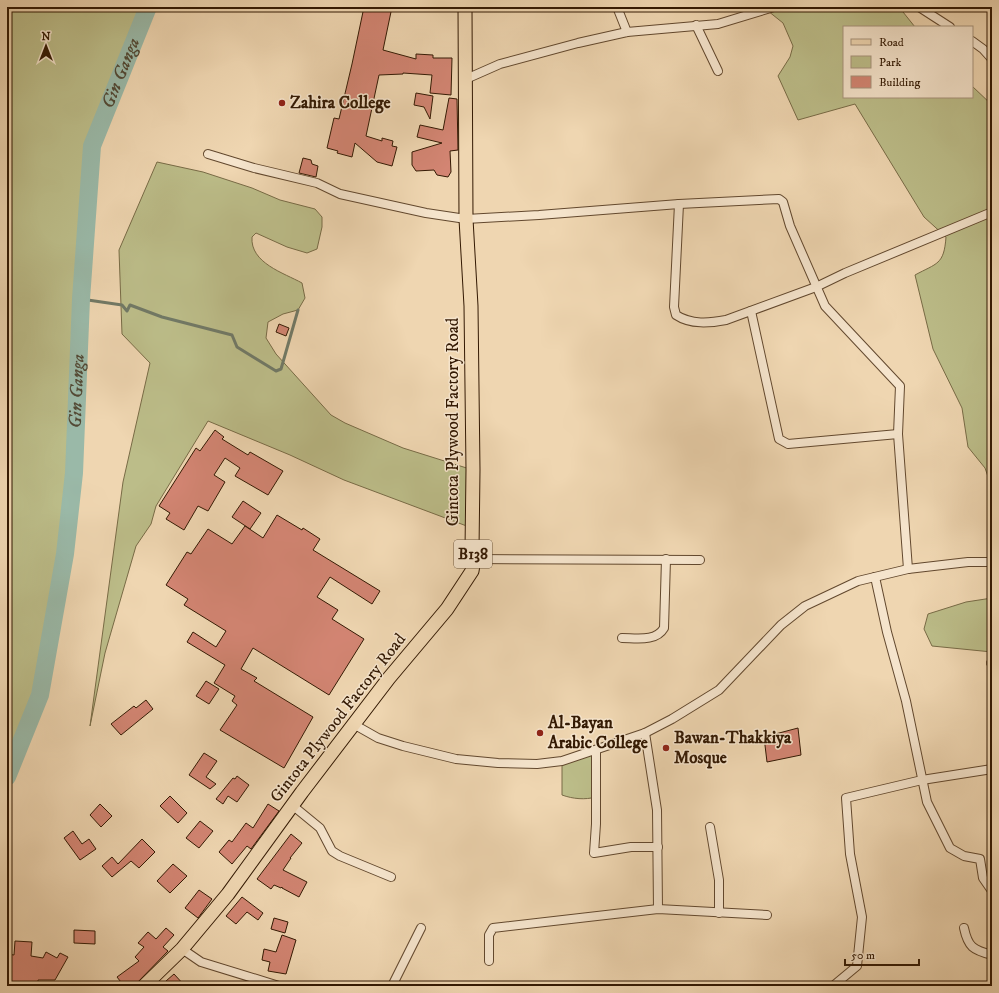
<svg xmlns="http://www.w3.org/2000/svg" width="999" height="993" font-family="'IM FELL DW Pica',serif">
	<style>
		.green { fill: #bcbd89; stroke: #786b46 }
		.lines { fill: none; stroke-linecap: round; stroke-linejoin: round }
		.stream { stroke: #717966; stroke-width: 3 }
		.river { stroke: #9ab9a8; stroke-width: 18 }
		.building { fill: #d38573; stroke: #331903 }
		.minor-casing { stroke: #62482e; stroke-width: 10 }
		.primary-casing { stroke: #331903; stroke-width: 15 }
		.minor { stroke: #f5e4cc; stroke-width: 8 }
		.primary { stroke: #efd6b1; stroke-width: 13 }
		.poi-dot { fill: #8f2418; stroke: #f5e4cc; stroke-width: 1.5 }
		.labels { text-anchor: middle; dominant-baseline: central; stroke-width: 3; stroke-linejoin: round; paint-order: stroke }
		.shield { fill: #f5e4cc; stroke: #6d563f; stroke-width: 1 }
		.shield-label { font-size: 16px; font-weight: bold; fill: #331903 }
		.poi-label { font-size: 17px; font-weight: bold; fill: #331903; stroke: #f5e4cc; text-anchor: start }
		.street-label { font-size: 17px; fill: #331903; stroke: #f5e4cc }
		.water-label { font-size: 18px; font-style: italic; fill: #524935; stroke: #f5e4cc }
	</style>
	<rect width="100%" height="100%" fill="#efd6b1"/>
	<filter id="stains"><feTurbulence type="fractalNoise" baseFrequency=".005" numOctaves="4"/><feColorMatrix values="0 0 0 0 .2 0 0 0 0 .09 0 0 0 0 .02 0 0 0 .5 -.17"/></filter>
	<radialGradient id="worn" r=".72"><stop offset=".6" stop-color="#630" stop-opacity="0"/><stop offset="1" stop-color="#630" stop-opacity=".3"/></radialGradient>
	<g class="green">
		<polygon points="7,7 148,7 92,146 81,299 74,473 65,554 40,695 7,777"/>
		<path d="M763,7h136l16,20h-71v70h128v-11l20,19v406h-2l2,-23 -7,-20 -17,-21 -6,-39 -29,-59 -18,-74c22,-12 29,-10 31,-38l-22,-20 -69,-113 -57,16 -20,-44 12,-19 3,-11 -10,-23z"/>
		<path d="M157,162l46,10 49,16 28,12 35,9 7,8v10l-5,22 -10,4 -20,-6 -31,-14 -4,4c-2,26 32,36 50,46l3,15 -7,12 -15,4 -15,8 -2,16 10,16 55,61 14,8 58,25 70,22 -1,58 -128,-48 -54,-25 -82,-34 -52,85 -5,18 -15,22 -31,107 -15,73 33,-244 27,-119 -28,-29 -3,-84z"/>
		<polygon points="992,598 992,652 932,646 924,629 928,614 966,602"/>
		<path d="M596,750v47c-11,3 -23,2 -34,-2v-34z"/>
	</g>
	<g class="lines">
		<polyline class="stream" points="81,299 122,305 127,311 130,305 162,317 232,335 237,347 276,371 281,369 298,310"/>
		<path class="river" id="s1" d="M7,777l33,-82 25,-141 9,-81 7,-174 11,-153 56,-139"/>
	</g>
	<g class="building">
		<polygon points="364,7 392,7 383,50 416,59 416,54 433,55 433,58 452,58 451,95 430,93 432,75 403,73 403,74 379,75 366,136 382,141 382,138 393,141 392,146 397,147 392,166 377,162 355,143 352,157 337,153 338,151 327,148 334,118 339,119 352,64"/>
		<polygon points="416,93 433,96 430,119 424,107 414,105"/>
		<polygon points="449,98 457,99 458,150 450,151 451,172 448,177 437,175 434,170 416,171 412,165 412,152 442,143 417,137 420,125 443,130"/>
		<polygon points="303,158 311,160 312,164 318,166 316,177 299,173"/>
		<polygon points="279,324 289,328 286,336 276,332"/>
		<polygon points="215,430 224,437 222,439 248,455 250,452 283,471 268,495 235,476 240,468 225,458 214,475 225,482 208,511 198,506 184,530 166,519 170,513 159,506 196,448 200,451"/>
		<polygon points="243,501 261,513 250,529 232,517"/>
		<polygon points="277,515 302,530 303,528 320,539 313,550 380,591 372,604 330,577 317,597 338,610 332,619 364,639 329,695 253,648 241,669 257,678 254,681 313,717 284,768 220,730 237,705 232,701 235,696 214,683 225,665 187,642 193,632 216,647 226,631 184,605 188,599 166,585 187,552 191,554 208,529 232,544 245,526 263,538"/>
		<polygon points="206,681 219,689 209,704 196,696"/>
		<polygon points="146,700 153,709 121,735 111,724 134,706 136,708"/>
		<polygon points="798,728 801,755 767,762 764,737"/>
		<polygon points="204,753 217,761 206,777 216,784 210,789 189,775"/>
		<polygon points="237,776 249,785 237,802 228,796 223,804 216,799 233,778 235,779"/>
		<polygon points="170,796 187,813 178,823 160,806"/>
		<polygon points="100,804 112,816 101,827 90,815"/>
		<polygon points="268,804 279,811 251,849 247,846 232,864 219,852 229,840 232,842 246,823 253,828"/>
		<polygon points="200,821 213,831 199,848 186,838"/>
		<polygon points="73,831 82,844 89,839 96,849 80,860 64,838"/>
		<polygon points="291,834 302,843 290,858 291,858 283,870 307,882 299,897 282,888 282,887 281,888 274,885 271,889 257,879"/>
		<polygon points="142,839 155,852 139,868 131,861 112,877 102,866 112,857 118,864"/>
		<polygon points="173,864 187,876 170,893 157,881"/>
		<polygon points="199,890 212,899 198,918 185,908"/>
		<polygon points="242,897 263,913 258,920 247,912 236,924 226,916"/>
		<polygon points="274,918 288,922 285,933 271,929"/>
		<polygon points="166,928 174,935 163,947 168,951 137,983 133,986 124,986 117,977 139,961 135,957 144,947 138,943 148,932 156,939"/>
		<polygon points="74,930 95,931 95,944 74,943"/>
		<polygon points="282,935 296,940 286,974 268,971 270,962 262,960 264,949 276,952"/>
		<polygon points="15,941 32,942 31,956 43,958 46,952 57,958 60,953 68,957 55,980 38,980 38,986 23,986 23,983 7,981 7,954 14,955"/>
		<polygon points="174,974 185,986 170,986 166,981"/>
	</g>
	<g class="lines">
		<g class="minor-casing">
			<g id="minor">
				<polyline points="617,7 627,32"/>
				<polyline points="919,7 950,27"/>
				<polyline points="696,25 718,71"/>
				<polyline points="972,41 983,49 992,59"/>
				<polyline points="466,79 500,64 578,43 627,32 718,24 774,7"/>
				<polyline points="208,154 254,168 317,183 340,194 426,213 466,219 539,215 679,204 779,199 783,202 790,226 825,306 900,386 898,434 908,569"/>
				<path d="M679,204l-5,103 2,8c15,10 34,8 50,5l90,-33 29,-14 147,-61"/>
				<polyline points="751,311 779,439 788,444 898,434"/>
				<polyline points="474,559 700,560"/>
				<polyline points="875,577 887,632 906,701 927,802 950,848 964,856 980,859 983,878 992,891"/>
				<path d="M622,638c14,0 34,4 42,-10l2,-69"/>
				<polyline points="991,663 992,662"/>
				<polyline points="355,725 378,738 403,746 456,759 498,763 537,764 562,761 645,733 672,719 719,690 781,625 805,606 858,581 908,569 968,562 992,562"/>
				<polyline points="645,733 657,810 658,909"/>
				<polyline points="596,750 596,824 594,853 631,847 658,847"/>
				<polyline points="292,805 320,828 332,851 340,856 391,877"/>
				<polyline points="710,827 719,880 719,913"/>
				<path d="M964,928c4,19 9,22 28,27"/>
				<polyline points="182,949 201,962 279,986"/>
				<polyline points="489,961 489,935 493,928 658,909 767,915"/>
				<polyline points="392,986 421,928"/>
				<polyline points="833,986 857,966 862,917 850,854 846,798 922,780 992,769"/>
			</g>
		</g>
		<g class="primary-casing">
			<polyline id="primary" points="144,986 182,949 228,894 302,792 389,678 447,609 472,571 474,559 472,550 473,470 471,306 466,219 465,7"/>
		</g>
		<use href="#minor" class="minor"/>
		<use href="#primary" class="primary"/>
	</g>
	<g class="poi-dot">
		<circle cx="282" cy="103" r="4"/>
		<circle cx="540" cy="733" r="4"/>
		<circle cx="666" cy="748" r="4"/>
	</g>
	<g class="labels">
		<rect class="shield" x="454" y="540" width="38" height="28" rx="3"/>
		<g class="shield-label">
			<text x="473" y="554">B138</text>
		</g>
		<g class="poi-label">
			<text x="290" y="103">Zahira College</text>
			<text x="548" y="723">Al-Bayan<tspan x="548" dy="20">Arabic College</tspan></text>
			<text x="674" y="738">Bawan-Thakkiya<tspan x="674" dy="20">Mosque</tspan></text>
		</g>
		<g class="street-label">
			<text transform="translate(453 422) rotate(-90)">Gintota Plywood Factory Road</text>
			<text transform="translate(338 718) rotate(-52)">Gintota Plywood Factory Road</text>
		</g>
		<g class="water-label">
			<text stroke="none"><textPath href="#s1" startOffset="719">Gin Ganga</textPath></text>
			<text stroke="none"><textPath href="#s1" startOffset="395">Gin Ganga</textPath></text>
		</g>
	</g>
	<rect width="999" height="993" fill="none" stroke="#efd6b1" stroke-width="24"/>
	<rect x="8" y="8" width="983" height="977" fill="none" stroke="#331903" stroke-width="2"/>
	<rect x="12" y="12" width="975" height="969" fill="none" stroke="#331903"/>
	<rect x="843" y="26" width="130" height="72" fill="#f5e4cc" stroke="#a7937c"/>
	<rect x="851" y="39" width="20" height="6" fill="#efd6b1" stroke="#a7937c"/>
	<text x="879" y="46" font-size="12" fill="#331903">Road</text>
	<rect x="851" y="56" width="20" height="12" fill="#bcbd89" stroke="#a7937c"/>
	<text x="879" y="66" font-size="12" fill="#331903">Park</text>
	<rect x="851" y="76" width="20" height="12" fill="#d38573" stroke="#a7937c"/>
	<text x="879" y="86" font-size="12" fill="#331903">Building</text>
	<g transform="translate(46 46)" stroke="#f5e4cc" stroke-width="3" paint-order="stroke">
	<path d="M0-3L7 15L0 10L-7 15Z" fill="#331903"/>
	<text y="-6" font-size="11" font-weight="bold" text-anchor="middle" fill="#331903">N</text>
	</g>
	<path d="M845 959v6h74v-6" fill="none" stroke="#331903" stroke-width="2"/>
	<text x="851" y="959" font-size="12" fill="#331903" stroke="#f5e4cc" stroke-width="3" paint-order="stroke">50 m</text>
	<rect width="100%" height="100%" filter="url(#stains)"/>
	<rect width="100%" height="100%" fill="url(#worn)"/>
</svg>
